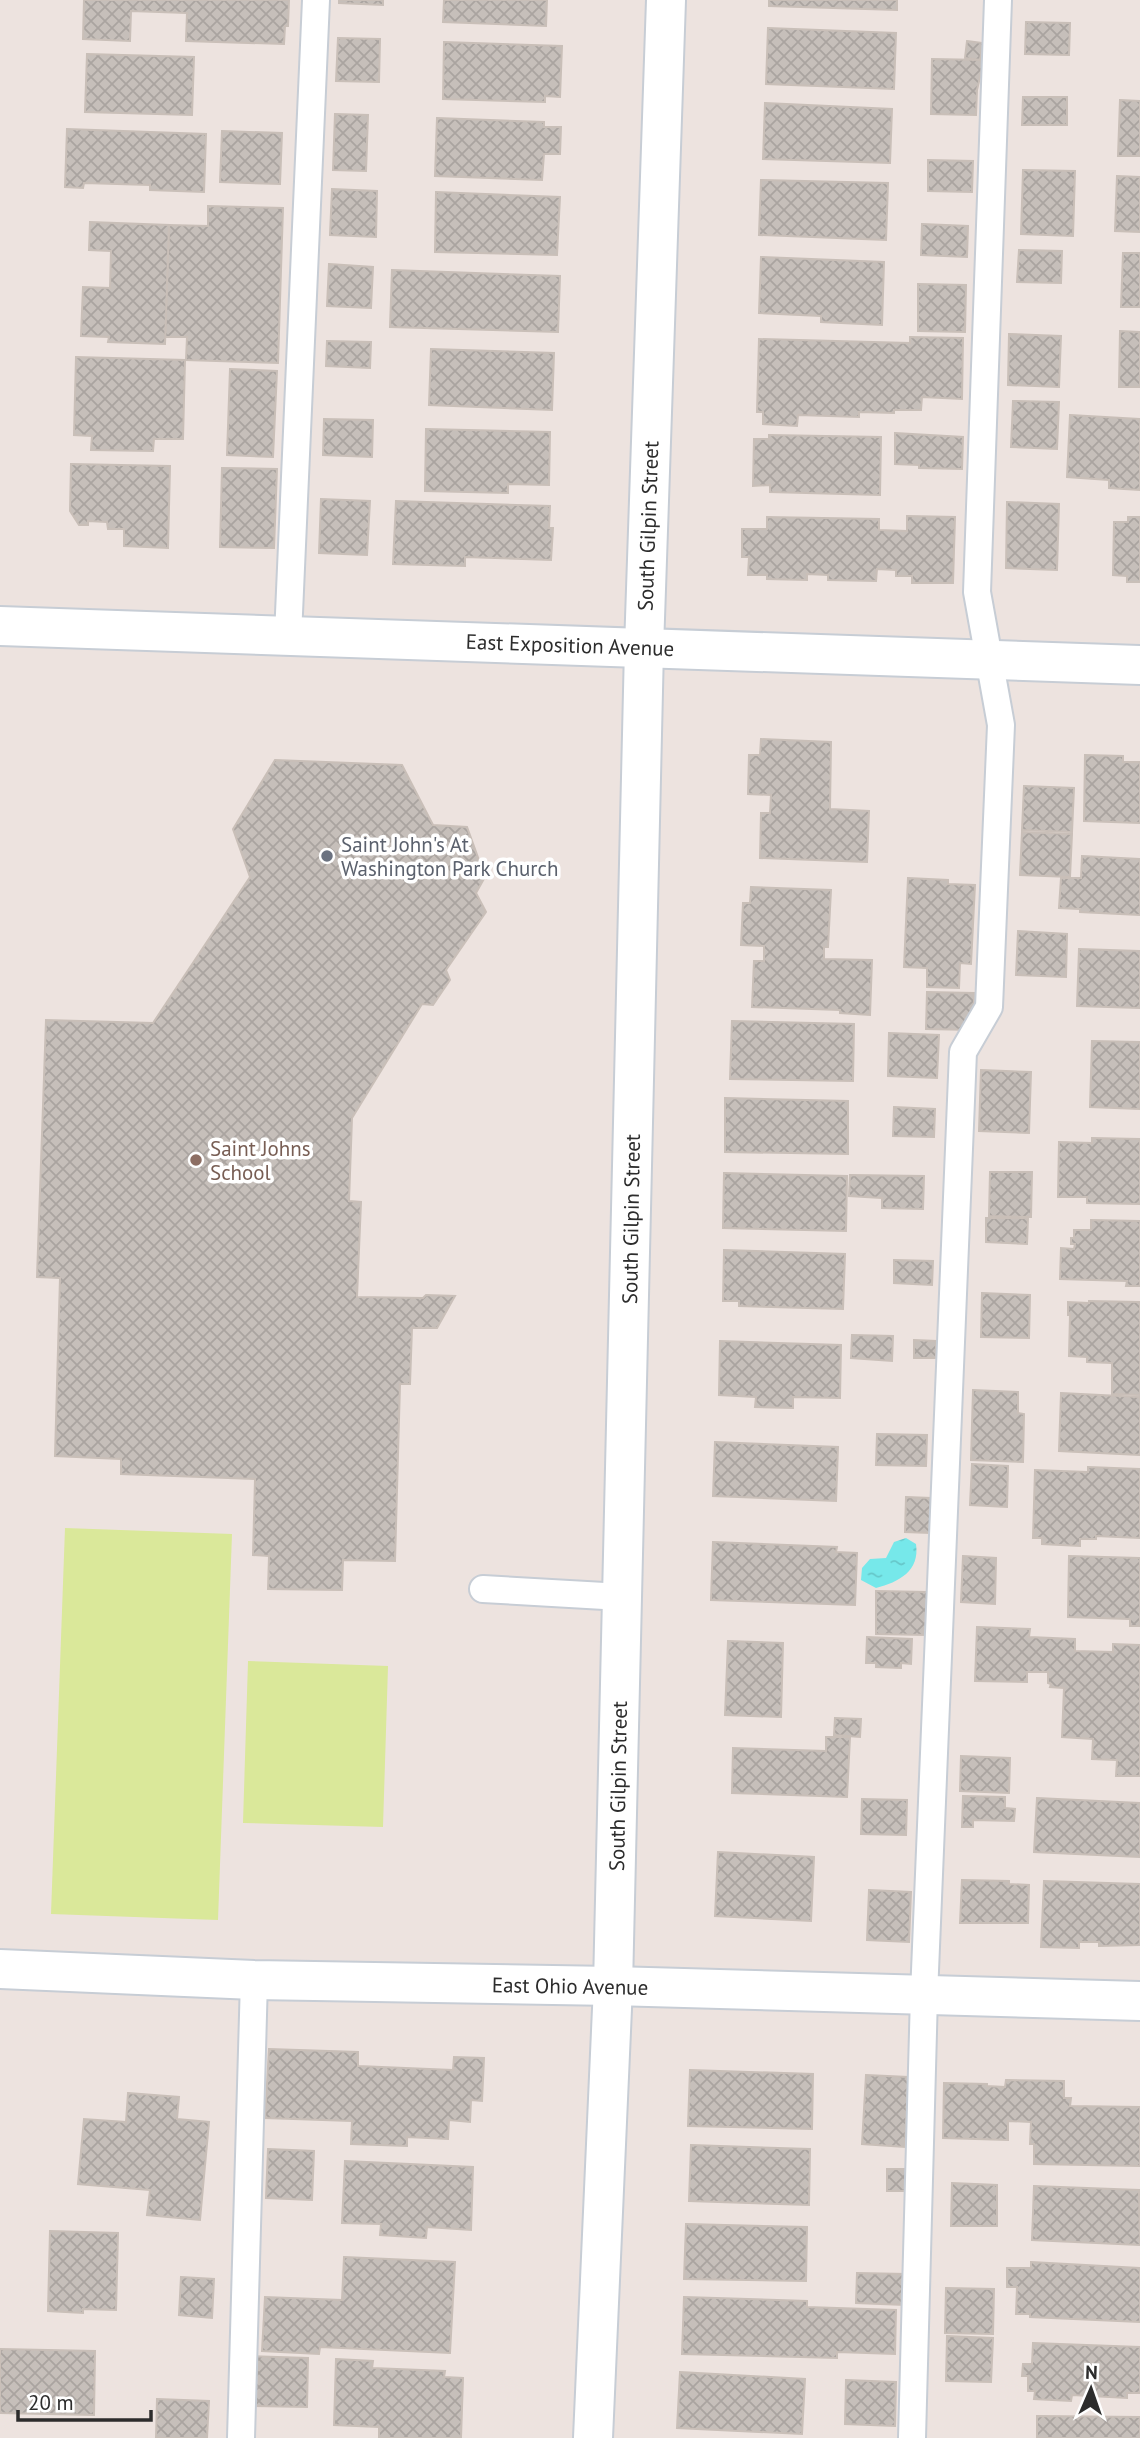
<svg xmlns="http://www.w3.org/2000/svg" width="1140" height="2438" font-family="'PT Sans',sans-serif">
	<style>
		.pitch { fill: #dae89a }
		.water { fill: url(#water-ripples) }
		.building { fill: url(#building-cross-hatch); stroke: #c9bfb8; stroke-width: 2 }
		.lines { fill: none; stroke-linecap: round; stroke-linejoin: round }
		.service-casing { stroke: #c7cdd5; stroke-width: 30 }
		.minor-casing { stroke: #c7cdd5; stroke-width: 42 }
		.tertiary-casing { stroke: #c7cdd5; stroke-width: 42 }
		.service { stroke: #fff; stroke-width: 26 }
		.minor { stroke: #fff; stroke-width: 38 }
		.tertiary { stroke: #fff; stroke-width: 38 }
		.worship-dot { fill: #6b7280; stroke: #fff; stroke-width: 2.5 }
		.education-dot { fill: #8d6e63; stroke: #fff; stroke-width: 2.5 }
		.labels { text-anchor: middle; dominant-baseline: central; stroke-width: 7; stroke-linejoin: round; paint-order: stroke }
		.street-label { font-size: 21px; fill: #2c2c2c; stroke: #fff }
		.worship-label { font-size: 21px; fill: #5b616d; stroke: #fff; text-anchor: start }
		.education-label { font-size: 21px; fill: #785e54; stroke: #fff; text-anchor: start }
	</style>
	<defs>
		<pattern id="water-ripples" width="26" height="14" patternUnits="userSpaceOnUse" patternTransform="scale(1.75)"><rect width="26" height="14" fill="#76e8ea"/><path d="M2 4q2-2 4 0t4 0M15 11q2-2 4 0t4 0" fill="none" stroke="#66c7c9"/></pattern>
		<pattern id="building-cross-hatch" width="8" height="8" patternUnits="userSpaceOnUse" patternTransform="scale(1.75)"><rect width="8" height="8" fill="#c6bfba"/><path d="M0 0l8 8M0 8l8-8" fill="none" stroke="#aaa4a0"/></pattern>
	</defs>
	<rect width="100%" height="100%" fill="#ede3df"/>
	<g class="pitch">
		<polygon points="65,1528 232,1534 218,1920 51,1914"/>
		<polygon points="248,1661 388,1666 383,1827 243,1823"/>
	</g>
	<path class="water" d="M906,1538l10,6c4,27 -17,38 -40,44l-15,-8 1,-12 8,-9 16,-1 8,-16z"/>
	<g class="building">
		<polygon points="84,0 289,0 288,26 285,26 284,44 186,41 187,13 131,11 130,41 83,39"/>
		<polygon points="339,0 383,0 383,5 339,3"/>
		<polygon points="444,0 547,0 546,26 443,22"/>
		<polygon points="769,0 897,0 897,10 769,6"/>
		<polygon points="1026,22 1070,23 1069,55 1025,54"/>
		<polygon points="768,28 896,33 894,89 766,84"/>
		<polygon points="338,38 380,39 379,82 336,81"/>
		<polygon points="967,41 983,43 980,60 965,58"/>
		<polygon points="444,42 562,46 560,97 545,96 545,102 443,99"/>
		<polygon points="87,54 194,57 192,115 85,112"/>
		<polygon points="932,59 984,60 977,90 976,115 931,114"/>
		<polygon points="1023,97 1067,97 1067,125 1022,125"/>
		<polygon points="1120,100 1140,101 1140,156 1118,156"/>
		<polygon points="765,103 892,109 890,163 763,159"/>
		<polygon points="335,114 368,115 366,171 333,170"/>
		<polygon points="437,118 544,122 544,127 561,127 560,154 544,154 542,180 435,176"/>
		<polygon points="67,129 206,134 204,192 150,190 150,185 84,183 83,188 65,187"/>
		<polygon points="222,131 282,133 280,184 220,182"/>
		<polygon points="928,160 973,161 972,192 928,191"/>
		<polygon points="1023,170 1075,171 1073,236 1021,234"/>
		<polygon points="1117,176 1140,177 1140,232 1115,231"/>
		<polygon points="761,180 888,183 886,240 759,235"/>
		<polygon points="332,189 377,191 376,237 330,235"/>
		<polygon points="436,192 560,197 557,255 435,252"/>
		<polygon points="208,206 283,208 278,363 186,360 187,337 165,337 169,225 208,226"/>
		<polygon points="90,222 169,225 165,344 108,342 109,337 81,336 83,287 110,288 111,251 89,250"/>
		<polygon points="922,224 968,226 967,257 921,255"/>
		<polygon points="1019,250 1062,251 1061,283 1017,282"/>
		<polygon points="1123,253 1140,253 1140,307 1121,307"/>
		<polygon points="761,257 884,262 882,325 821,322 821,316 759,313"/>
		<polygon points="329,264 373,267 371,308 327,306"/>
		<polygon points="392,270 560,276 558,332 390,327"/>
		<polygon points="918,284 966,285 965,332 918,331"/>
		<polygon points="1120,331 1140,332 1140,387 1119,387"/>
		<polygon points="1009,334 1061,336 1059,387 1008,385"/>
		<polygon points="910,337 963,338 962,399 922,397 921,410 894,410 894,413 859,412 859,417 798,415 797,426 763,424 763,412 757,412 759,339 910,343"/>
		<polygon points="327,341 371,342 370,368 326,366"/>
		<polygon points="431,349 554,353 552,410 429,405"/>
		<polygon points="76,357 185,360 183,439 154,439 153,451 91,450 92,436 74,435"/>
		<polygon points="230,369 277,371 273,457 227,455"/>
		<polygon points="1013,401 1059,402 1057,449 1011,447"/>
		<polygon points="1070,415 1140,419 1140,490 1109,488 1109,480 1067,477"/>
		<polygon points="324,419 373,420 372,457 323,455"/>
		<polygon points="426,429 550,432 549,485 508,484 508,493 425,491"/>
		<polygon points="895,433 963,437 962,469 919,468 919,465 895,464"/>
		<polygon points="769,435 881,437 880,495 770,492 770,485 753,486 754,439 769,439"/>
		<polygon points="71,464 170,466 168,548 124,546 124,529 108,529 107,522 88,521 88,525 79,525 70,511"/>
		<polygon points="222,468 277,469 274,548 220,547"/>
		<polygon points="321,499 370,501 367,555 319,553"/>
		<polygon points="396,501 550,506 549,528 553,528 551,560 465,557 465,566 393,564"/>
		<polygon points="1007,502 1059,504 1057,570 1006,568"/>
		<polygon points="907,516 955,517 953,583 912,583 912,576 896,576 896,570 877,569 876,581 828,580 828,575 807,574 807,580 767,579 767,575 748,575 749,557 742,557 742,529 767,529 767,517 879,519 879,530 907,531"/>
		<polygon points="1128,517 1140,517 1140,582 1127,582 1127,576 1113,575 1114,522 1128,522"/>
		<polygon points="761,739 831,742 830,809 869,811 867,862 760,858 761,813 770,813 771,795 748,794 749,755 760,755"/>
		<polygon points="1085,755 1123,756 1123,762 1140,762 1140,823 1084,821"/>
		<polygon points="275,760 402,765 433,825 467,827 485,877 476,893 486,912 446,970 450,980 433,1005 422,1004 352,1118 349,1201 361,1202 357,1297 423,1298 426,1295 455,1296 437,1328 412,1328 410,1384 400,1384 395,1561 343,1560 342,1590 268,1589 269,1556 253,1555 255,1479 121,1474 121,1459 55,1456 60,1278 37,1277 46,1020 153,1023 250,877 233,829"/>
		<polygon points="1024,786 1074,788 1072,832 1022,830"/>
		<polygon points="1022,832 1072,834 1070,877 1020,875"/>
		<polygon points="1082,856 1140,859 1140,915 1080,912 1080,909 1059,908 1061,878 1081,878"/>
		<polygon points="908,878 948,880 948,884 975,885 971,964 960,963 959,988 927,987 927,968 904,967"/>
		<polygon points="751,887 831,890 828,947 824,947 824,959 872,960 870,1015 840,1013 840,1010 752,1007 754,961 764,961 764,946 741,945 743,903 750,903"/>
		<polygon points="1018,931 1067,934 1066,977 1016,975"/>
		<polygon points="1079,949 1140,951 1140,1008 1077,1006"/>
		<polygon points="927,992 974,993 974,1030 926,1029"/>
		<polygon points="732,1021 854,1024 853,1081 730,1079"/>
		<polygon points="889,1033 939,1035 937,1078 888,1076"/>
		<polygon points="1092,1041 1140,1042 1140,1109 1090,1107"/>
		<polygon points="981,1070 1031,1072 1029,1133 979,1131"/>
		<polygon points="725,1098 848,1101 848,1154 725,1152"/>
		<polygon points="894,1107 935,1109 934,1137 893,1136"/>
		<polygon points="1092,1138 1140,1139 1140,1204 1087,1203 1087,1197 1058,1197 1059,1142 1092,1143"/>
		<polygon points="990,1172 1032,1172 1031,1217 989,1216"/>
		<polygon points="724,1173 847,1176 846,1231 723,1228"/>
		<polygon points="850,1175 924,1176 923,1209 882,1208 882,1198 849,1196"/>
		<polygon points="986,1218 1028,1218 1027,1244 986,1242"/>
		<polygon points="1091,1220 1140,1221 1140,1286 1126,1286 1127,1281 1060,1279 1061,1248 1074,1249 1075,1244 1071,1244 1071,1238 1074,1238 1074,1230 1091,1230"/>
		<polygon points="724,1250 845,1254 843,1309 739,1306 739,1301 723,1301"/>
		<polygon points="894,1260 933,1261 932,1285 894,1283"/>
		<polygon points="982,1293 1030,1295 1029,1338 981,1337"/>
		<polygon points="1089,1301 1140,1302 1140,1395 1112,1394 1112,1363 1087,1362 1087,1357 1069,1356 1070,1315 1068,1315 1068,1302 1089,1303"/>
		<polygon points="852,1335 893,1336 892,1361 851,1358"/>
		<polygon points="914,1340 936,1341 936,1358 914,1358"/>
		<polygon points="720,1341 841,1345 840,1398 793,1397 793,1408 755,1407 756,1397 719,1395"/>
		<polygon points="973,1390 1018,1392 1018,1413 1024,1414 1023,1462 971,1460"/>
		<polygon points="1061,1393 1140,1397 1140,1455 1059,1451"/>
		<polygon points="877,1434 927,1435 926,1466 876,1465"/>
		<polygon points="715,1442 838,1447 836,1501 713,1496"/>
		<polygon points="972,1464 1008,1466 1007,1507 970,1505"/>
		<polygon points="1088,1467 1140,1469 1140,1538 1096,1536 1096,1539 1080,1539 1080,1546 1042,1544 1042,1538 1033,1538 1035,1470 1088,1472"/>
		<polygon points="906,1497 931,1498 930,1533 905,1532"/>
		<polygon points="713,1542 837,1547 836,1552 857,1553 855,1605 711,1600"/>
		<polygon points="963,1556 996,1558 995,1604 961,1602"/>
		<polygon points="1069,1556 1140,1558 1140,1626 1130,1626 1130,1619 1068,1617"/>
		<polygon points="876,1591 927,1592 926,1635 876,1634"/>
		<polygon points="977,1627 1030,1629 1029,1637 1075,1639 1075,1651 1113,1652 1113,1644 1140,1645 1140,1776 1116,1776 1117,1760 1092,1759 1093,1739 1062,1737 1064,1688 1050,1687 1051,1684 1048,1683 1048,1672 1027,1672 1027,1682 975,1681"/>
		<polygon points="867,1637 912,1639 911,1664 901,1663 901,1668 876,1667 876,1663 866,1663"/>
		<polygon points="728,1641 783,1643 781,1717 725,1715"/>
		<polygon points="835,1718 861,1719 860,1737 834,1735"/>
		<polygon points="826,1737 850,1737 847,1797 732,1793 733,1748 826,1751"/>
		<polygon points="961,1756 1010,1758 1009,1793 960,1791"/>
		<polygon points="963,1796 1005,1797 1005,1808 1015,1809 1014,1821 973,1820 973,1827 962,1827"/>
		<polygon points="1037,1798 1140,1803 1140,1857 1034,1852"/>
		<polygon points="862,1799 907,1800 906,1835 861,1834"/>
		<polygon points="718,1852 814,1857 811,1921 715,1916"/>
		<polygon points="962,1880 1009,1881 1009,1884 1029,1885 1028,1923 960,1923"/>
		<polygon points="1044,1881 1140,1884 1140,1945 1099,1946 1099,1942 1079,1942 1079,1948 1041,1947"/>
		<polygon points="869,1890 911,1892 909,1942 867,1940"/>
		<polygon points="269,2049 358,2052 358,2066 453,2070 454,2057 484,2058 482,2101 471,2100 470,2122 449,2120 448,2139 407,2137 407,2146 351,2144 352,2121 265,2118"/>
		<polygon points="690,2070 813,2074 812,2129 688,2126"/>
		<polygon points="866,2075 908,2077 905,2147 862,2144"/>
		<polygon points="1006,2080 1064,2081 1064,2098 1071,2098 1070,2106 1140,2107 1140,2166 1034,2164 1034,2144 1030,2144 1031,2122 1008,2121 1008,2140 943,2138 944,2083 987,2084 987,2086 1005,2087"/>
		<polygon points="128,2093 179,2097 177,2119 209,2122 200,2220 147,2215 150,2190 78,2184 84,2119 126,2122"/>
		<polygon points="691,2145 810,2149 809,2205 689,2201"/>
		<polygon points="268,2149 314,2151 312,2200 266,2198"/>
		<polygon points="345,2161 473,2167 471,2230 427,2227 426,2238 380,2235 381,2224 342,2223"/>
		<rect x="887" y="2169" width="20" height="22"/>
		<polygon points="952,2183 997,2185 997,2226 951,2226"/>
		<polygon points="1034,2186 1139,2190 1140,2245 1032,2240"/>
		<polygon points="686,2224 807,2227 806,2281 684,2279"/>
		<polygon points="50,2231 118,2233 116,2310 83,2309 83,2313 48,2311"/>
		<polygon points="344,2257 455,2262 450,2353 320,2347 319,2354 262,2351 265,2297 342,2300"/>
		<polygon points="1031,2262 1140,2268 1140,2322 1030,2317 1030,2314 1016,2314 1017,2287 1007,2287 1007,2268 1031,2268"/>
		<polygon points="857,2273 906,2274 905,2305 856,2303"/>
		<polygon points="181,2277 214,2279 212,2318 179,2315"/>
		<polygon points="946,2288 994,2289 993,2334 945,2333"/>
		<polygon points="684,2297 807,2301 807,2307 896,2310 895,2354 837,2352 837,2358 682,2354"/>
		<polygon points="947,2336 993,2338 991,2382 946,2381"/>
		<polygon points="1033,2343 1140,2347 1140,2393 1127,2393 1127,2398 1072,2395 1071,2401 1034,2399 1035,2391 1028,2391 1028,2376 1022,2376 1023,2364 1032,2364"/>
		<polygon points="0,2349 95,2351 94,2415 0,2413"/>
		<polygon points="249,2356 308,2358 307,2407 247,2406"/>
		<polygon points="336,2359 373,2361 372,2368 445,2371 444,2377 463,2378 461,2438 379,2438 379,2427 334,2425"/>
		<polygon points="680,2372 805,2379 802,2434 677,2428"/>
		<polygon points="846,2380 896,2382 895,2426 845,2424"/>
		<polygon points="157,2399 209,2401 207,2438 156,2438"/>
		<polygon points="1037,2416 1140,2417 1140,2438 1037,2438"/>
	</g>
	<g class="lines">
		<g class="service-casing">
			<g id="service">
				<polyline points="288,636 316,0"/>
				<polyline points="483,1589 622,1597"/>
				<polyline points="241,2438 254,1980"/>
				<polyline points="912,2438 924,1995 963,1052 989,1007 1001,725 977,592 998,0"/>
			</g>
		</g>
		<g class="minor-casing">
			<g id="minor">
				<polyline points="0,1969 254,1980 613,1986 1140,2001"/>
				<polyline points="593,2438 613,1986 644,648 666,0"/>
			</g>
		</g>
		<g class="tertiary-casing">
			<polyline id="tertiary" points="0,626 1140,665"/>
		</g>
		<use href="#service" class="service"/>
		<use href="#minor" class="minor"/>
		<use href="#tertiary" class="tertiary"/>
	</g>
	<circle class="worship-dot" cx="327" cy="856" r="7"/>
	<circle class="education-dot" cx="196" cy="1160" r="7"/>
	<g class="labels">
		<g class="street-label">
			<text transform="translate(648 526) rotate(-88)">South Gilpin Street</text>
			<text transform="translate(570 645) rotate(2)">East Exposition Avenue</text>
			<text transform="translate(631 1219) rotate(-89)">South Gilpin Street</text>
			<text transform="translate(618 1786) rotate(-89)">South Gilpin Street</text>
			<text transform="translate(570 1986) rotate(1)">East Ohio Avenue</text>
		</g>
		<g class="worship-label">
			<text x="341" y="844">Saint John's At<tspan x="341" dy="24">Washington Park Church</tspan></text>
		</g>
		<g class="education-label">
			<text x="210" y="1148">Saint Johns<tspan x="210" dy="24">School</tspan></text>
		</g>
	</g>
	<g transform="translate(1091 2389) rotate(2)" stroke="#ffffff" stroke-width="5" paint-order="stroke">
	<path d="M0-5L12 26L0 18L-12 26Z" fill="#2c2c2c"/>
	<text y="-10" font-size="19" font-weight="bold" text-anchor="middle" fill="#2c2c2c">N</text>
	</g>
	<path d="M18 2410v10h133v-10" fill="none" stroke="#2c2c2c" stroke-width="3.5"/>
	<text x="28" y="2410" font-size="21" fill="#2c2c2c" stroke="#ffffff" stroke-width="5" paint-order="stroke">20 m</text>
</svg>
